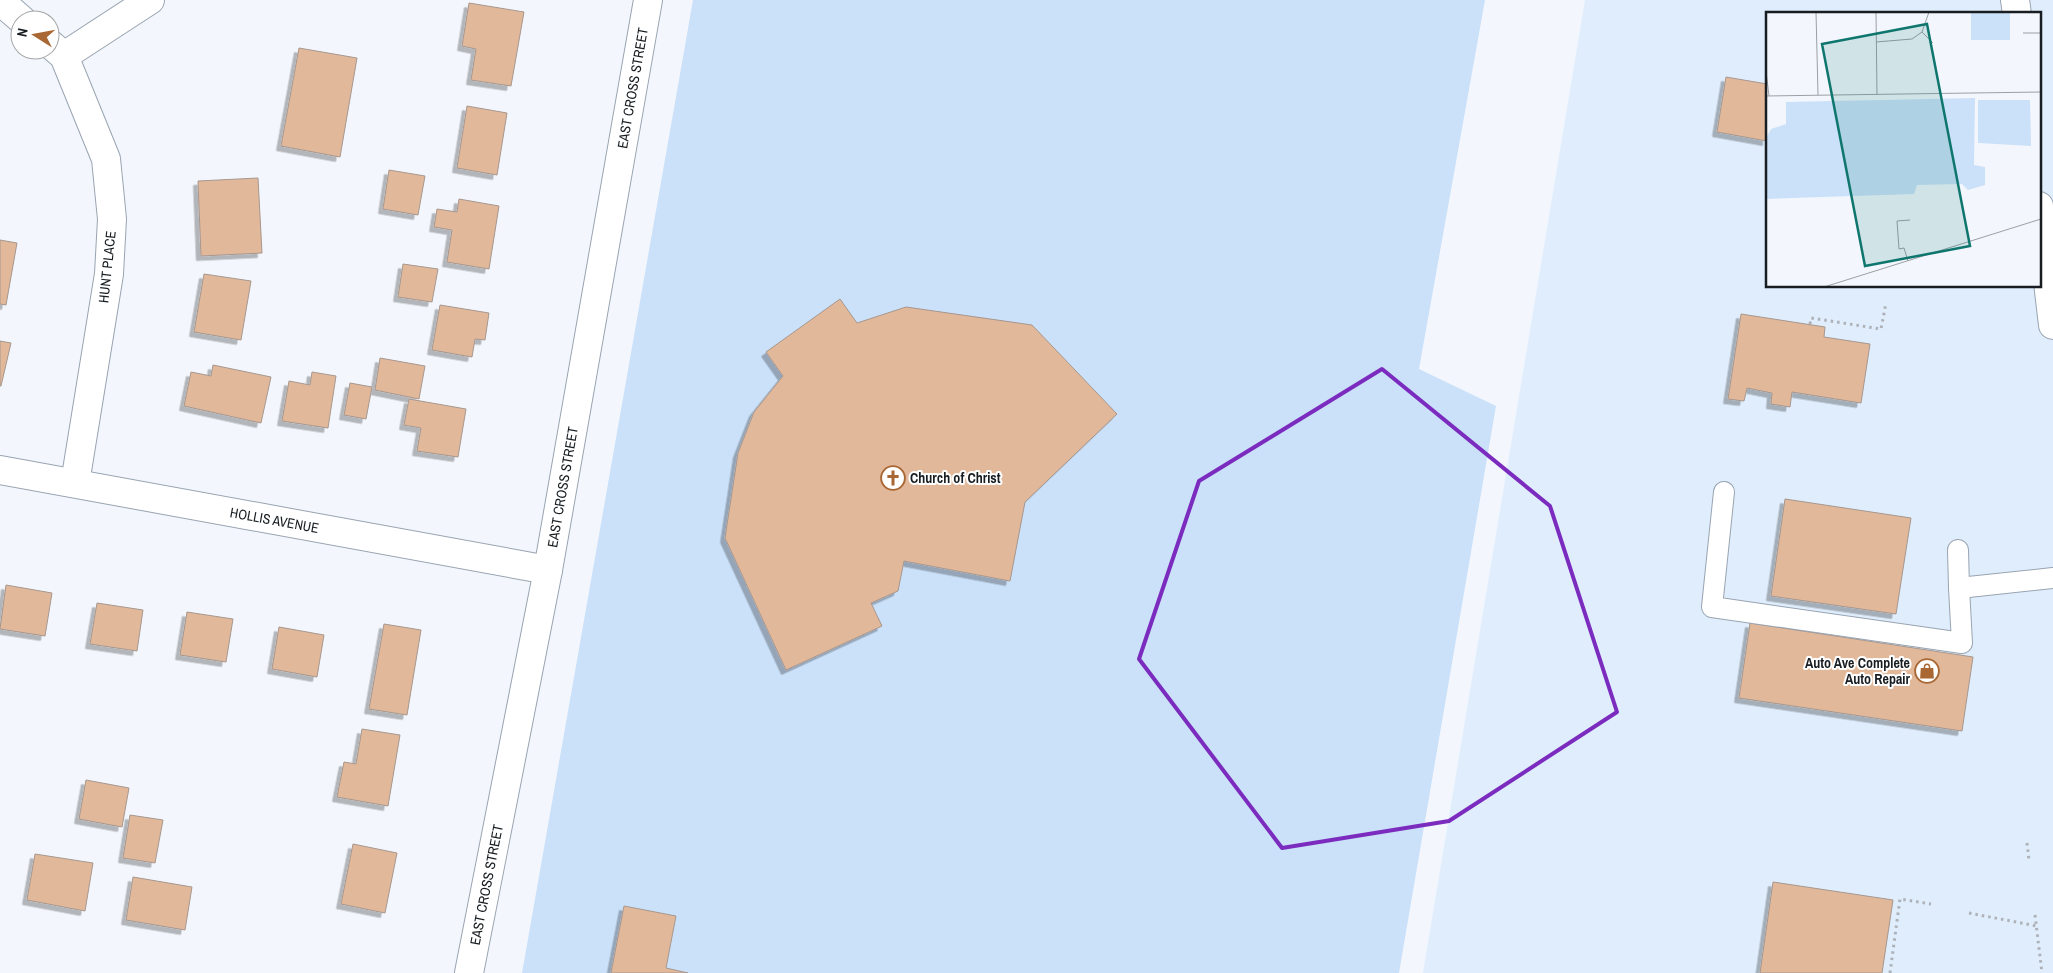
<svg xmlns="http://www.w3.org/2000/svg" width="2053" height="973" font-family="'Archivo Narrow',sans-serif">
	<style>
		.built { fill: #dfedfc; fill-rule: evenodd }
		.green { fill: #cbe1f9 }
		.building { fill: #e2b89b; stroke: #a6978e; filter: url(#shadow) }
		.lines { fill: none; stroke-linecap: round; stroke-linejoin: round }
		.service-casing { stroke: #99a4b1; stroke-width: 22 }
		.minor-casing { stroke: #99a4b1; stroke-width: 30 }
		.tertiary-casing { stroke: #99a4b1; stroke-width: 30 }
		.primary-casing { stroke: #99a4b1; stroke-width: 30 }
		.path { stroke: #aeb2b8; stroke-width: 3; stroke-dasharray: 2.5 4; stroke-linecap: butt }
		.service { stroke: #fff; stroke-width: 20 }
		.minor { stroke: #fff; stroke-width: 28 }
		.tertiary { stroke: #fff; stroke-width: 28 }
		.primary { stroke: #fff; stroke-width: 28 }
		.marked { fill: none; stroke: #7b2cbf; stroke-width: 4; stroke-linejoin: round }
		.labels { text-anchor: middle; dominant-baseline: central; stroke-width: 4; stroke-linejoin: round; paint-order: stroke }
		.street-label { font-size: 14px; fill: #181d21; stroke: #fff }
		.poi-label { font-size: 14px; font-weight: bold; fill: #181d21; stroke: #fff; text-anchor: start }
		.inset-road { fill: none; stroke: #9ba0a5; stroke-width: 1 }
		.view { fill: #0f766e; fill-opacity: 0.15; stroke: #0f766e; stroke-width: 2.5 }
		.inset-edge { fill: none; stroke: #181d21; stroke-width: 2.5 }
	</style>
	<defs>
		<filter id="shadow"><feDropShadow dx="-4.5" dy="4.5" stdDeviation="0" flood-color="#0004"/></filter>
	</defs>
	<rect width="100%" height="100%" fill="#f3f7fd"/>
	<path class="built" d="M1585,0h468v973h-630zM1767,14h272v272h-272z"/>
	<polygon class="green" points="693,0 1485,0 1419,369 1496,406 1399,973 522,973"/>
	<g class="building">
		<polygon points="469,3 524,12 511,86 471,80 476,49 462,46"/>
		<polygon points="299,48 357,58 340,157 281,146"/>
		<polygon points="1726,77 1767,84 1767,141 1717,132"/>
		<polygon points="467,106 507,113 497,175 457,168"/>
		<polygon points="389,170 425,176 418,215 383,209"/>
		<polygon points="258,178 262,253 201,256 198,181"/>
		<polygon points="459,199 499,206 489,269 447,262 452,230 434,227 437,209 457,212"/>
		<polygon points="0,240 17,243 6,305 0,304"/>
		<polygon points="403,264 438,269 432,302 398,297"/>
		<polygon points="204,274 251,281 241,340 194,332"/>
		<polygon points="840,299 857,323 906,307 1032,325 1117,414 1025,502 1010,581 904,561 898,591 871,603 882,626 786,670 725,538 738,453 754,412 783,376 766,352"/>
		<polygon points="440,305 489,313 485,340 475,339 472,357 432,350"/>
		<polygon points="1741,314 1825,327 1824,337 1870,344 1861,403 1792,392 1790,407 1771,404 1772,393 1747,388 1744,401 1728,399"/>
		<polygon points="0,341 11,343 1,386 0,386"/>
		<polygon points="380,358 425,366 419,399 375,390"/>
		<polygon points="213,365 271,377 261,423 184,406 191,372 211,376"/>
		<polygon points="312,372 336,376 328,428 282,421 289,381 310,385"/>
		<polygon points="350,383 372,387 366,419 344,415"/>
		<polygon points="409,399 466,409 458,457 417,451 421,428 404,425"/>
		<polygon points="1785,499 1911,518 1896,614 1771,596"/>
		<polygon points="6,585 52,593 45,636 0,629"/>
		<polygon points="97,603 143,610 137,651 90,644"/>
		<polygon points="187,612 233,619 226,662 180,655"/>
		<polygon points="1750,623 1973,657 1962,731 1739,698"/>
		<polygon points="384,624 421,630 407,715 369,709"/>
		<polygon points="279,627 324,635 317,677 272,669"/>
		<polygon points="362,729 400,735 388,806 337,797 344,762 356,764"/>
		<polygon points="86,780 129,788 122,827 79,819"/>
		<polygon points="130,815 163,820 155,863 123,858"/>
		<polygon points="353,844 397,853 385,913 341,904"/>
		<polygon points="35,854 93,863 85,911 27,900"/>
		<polygon points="133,877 192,887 185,930 126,920"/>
		<polygon points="1773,882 1893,900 1882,973 1760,973"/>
		<polygon points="624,906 676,916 666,968 688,973 611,973"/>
	</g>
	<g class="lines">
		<g class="service-casing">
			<g id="service">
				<polyline points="1724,492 1712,607 1962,643 1959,588 2053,578"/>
				<polyline points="1958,550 1959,588"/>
			</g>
		</g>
		<g class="minor-casing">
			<g id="minor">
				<polyline points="0,1 22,20"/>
				<polyline points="50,44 64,56 106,159 112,219 109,274 75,483"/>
				<polyline points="64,56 150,0"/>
				<path id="s1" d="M0,470l548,100"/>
			</g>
		</g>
		<g class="tertiary-casing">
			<g id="tertiary">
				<path id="s2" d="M469,973l79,-403 100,-570"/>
			</g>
		</g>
		<g class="primary-casing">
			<g id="primary">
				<polyline points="2015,0 2017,14"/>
				<polyline points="2039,206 2053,325"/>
			</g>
		</g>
		<g class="path">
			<polyline points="1810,324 1811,318 1881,329 1886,303"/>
			<polyline points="2027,843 2029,860"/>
			<polyline points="1969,913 2037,926"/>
			<polyline points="2035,915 2042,973"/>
			<polyline points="1890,973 1900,899 1931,904"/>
		</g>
		<use href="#service" class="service"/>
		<use href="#minor" class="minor"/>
		<use href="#tertiary" class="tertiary"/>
		<use href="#primary" class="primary"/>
	</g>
	<path class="marked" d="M1382,369l168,137 67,206 -168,109 -167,27 -143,-189 60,-178z"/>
	<defs>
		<g id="church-ring" transform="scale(1.25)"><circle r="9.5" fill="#fff" stroke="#a96733" stroke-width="1.5"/><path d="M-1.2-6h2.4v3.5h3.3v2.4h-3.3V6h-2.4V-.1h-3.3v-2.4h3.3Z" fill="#a96733"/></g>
		<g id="shop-ring" transform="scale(1.25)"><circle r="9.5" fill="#fff" stroke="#a96733" stroke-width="1.5"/><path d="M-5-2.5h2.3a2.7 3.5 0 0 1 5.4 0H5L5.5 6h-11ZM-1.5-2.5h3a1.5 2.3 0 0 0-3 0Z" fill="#a96733"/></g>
	</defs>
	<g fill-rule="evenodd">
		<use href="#church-ring" x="893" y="478"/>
		<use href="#shop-ring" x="1927" y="671"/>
	</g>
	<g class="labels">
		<g class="street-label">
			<text stroke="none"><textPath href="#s2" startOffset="900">EAST CROSS STREET</textPath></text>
			<text transform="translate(107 267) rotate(-84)">HUNT PLACE</text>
			<text stroke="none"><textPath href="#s2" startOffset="495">EAST CROSS STREET</textPath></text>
			<text stroke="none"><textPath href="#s1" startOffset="279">HOLLIS AVENUE</textPath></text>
			<text stroke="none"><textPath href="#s2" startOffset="90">EAST CROSS STREET</textPath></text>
		</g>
		<g class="poi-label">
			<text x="910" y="478">Church of Christ</text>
			<text x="1910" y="663" text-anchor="end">Auto Ave Complete<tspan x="1910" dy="16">Auto Repair</tspan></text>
		</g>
	</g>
	<g transform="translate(1766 12)">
		<rect width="275" height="275" fill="#f3f7fd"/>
		<path d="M205,0h39v28h-39zM209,86l-1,67 11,2v18l-17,5 -6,-6 -45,1 -3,9 -148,5v-61l5,-9 15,-5v-22zM212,88h52l1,46 -53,-3z" fill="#cbe1f9"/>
		<path class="inset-road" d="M50,0l2,83M110,0l1,83M156,20l11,11M257,21h18M110,30l36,-3 10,-7 7,-20M0,59l3,25M0,84l275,-4M142,249l-4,-13 -5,1 -2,-28 13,-1M58,275l217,-68"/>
		<path class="view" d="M161,12l43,222 -105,20 -43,-222z"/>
		<rect width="275" height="275" class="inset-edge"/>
	</g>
	<g transform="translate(35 35) rotate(281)"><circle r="24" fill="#ffffff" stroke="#a3a5a6"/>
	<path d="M0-4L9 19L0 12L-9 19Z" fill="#a96733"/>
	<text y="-8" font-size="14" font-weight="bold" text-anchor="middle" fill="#181d21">N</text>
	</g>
</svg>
